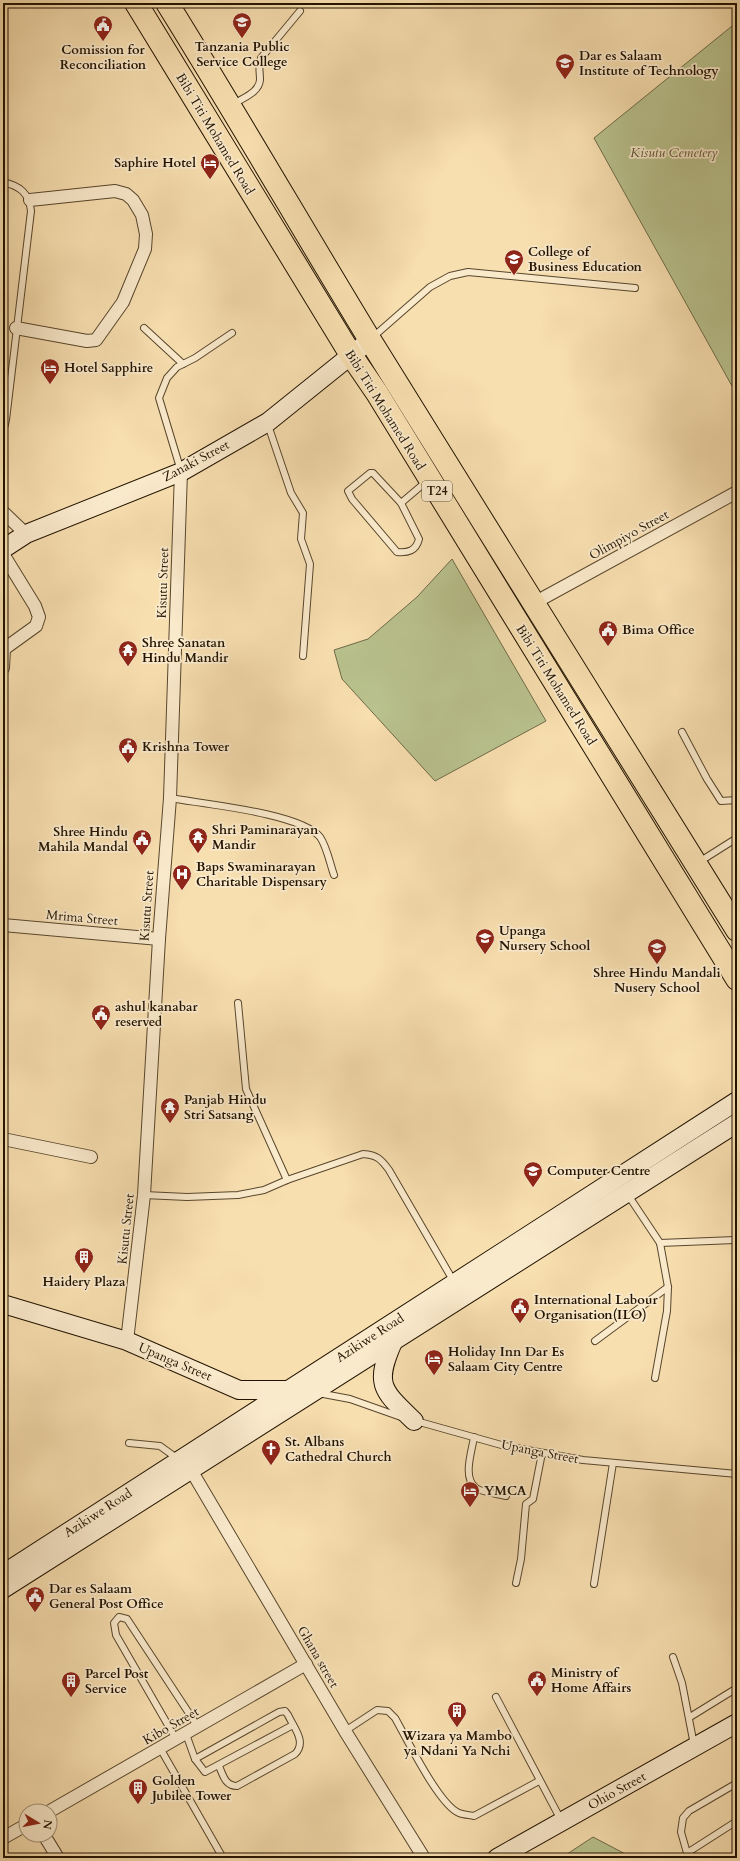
<svg xmlns="http://www.w3.org/2000/svg" width="740" height="1861" font-family="Cardo,serif">
	<style>
		.green { fill: #b9c28e; stroke: #6e6a47 }
		.lines { fill: none; stroke-linecap: round; stroke-linejoin: round }
		.lane-casing { stroke: #58462c; stroke-width: 8 }
		.street-casing { stroke: #58462c; stroke-width: 14 }
		.secondary-casing { stroke: #221300; stroke-width: 20 }
		.highway-casing { stroke: #221300; stroke-width: 24 }
		.lane { stroke: #faeacc; stroke-width: 6 }
		.street { stroke: #faeacc; stroke-width: 12 }
		.secondary { stroke: #faeacc; stroke-width: 18 }
		.highway { stroke: #f8dfb0; stroke-width: 22 }
		.labels { text-anchor: middle; dominant-baseline: central; stroke-width: 3.5; stroke-linejoin: round; paint-order: stroke }
		.shield { fill: #faeacc; stroke: #63543d; stroke-width: 1 }
		.shield-label { font-size: 12px; font-weight: bold; fill: #221300 }
		.poi-label { font-size: 13px; font-weight: bold; fill: #221300; stroke: #faeacc; text-anchor: start }
		.street-label { font-size: 13px; fill: #221300; stroke: #faeacc }
		.park-label { font-size: 13px; font-style: italic; fill: #575032; stroke: #faeacc }
	</style>
	<rect width="100%" height="100%" fill="#f8dfb0"/>
	<filter id="stains"><feTurbulence type="fractalNoise" baseFrequency=".005" numOctaves="4"/><feColorMatrix values="0 0 0 0 .2 0 0 0 0 .09 0 0 0 0 .02 0 0 0 .5 -.17"/></filter>
	<radialGradient id="worn" r=".72"><stop offset=".6" stop-color="#630" stop-opacity="0"/><stop offset="1" stop-color="#630" stop-opacity=".3"/></radialGradient>
	<g class="green">
		<polygon points="737,22 737,395 594,138"/>
		<polygon points="452,559 546,721 435,781 342,679 334,650 368,639 417,597"/>
		<polygon points="593,1837 633,1858 561,1858"/>
	</g>
	<g class="lines">
		<g class="lane-casing">
			<g id="lane">
				<path d="M232,105c10,-7 27,-12 28,-25 0,-9 -2,-14 1,-22l39,-47"/>
				<path d="M3,182c17,4 26,11 28,29l-25,209 -3,12"/>
				<polyline points="144,328 183,364"/>
				<polyline points="373,337 430,287 450,276 468,272 635,288"/>
				<polyline points="268,425 291,493 303,513 301,539 310,564 303,656"/>
				<polyline points="181,471 159,398 167,378 177,367 195,358 232,333"/>
				<path d="M370,473h3l28,30 18,36c-3,12 -11,14 -22,13l-45,-53 -4,-8z"/>
				<polyline points="401,503 427,481"/>
				<polyline points="682,732 707,779 721,801 737,800"/>
				<path d="M170,798c33,6 130,15 150,39 7,10 10,27 14,38"/>
				<polyline points="699,862 737,838"/>
				<polyline points="238,1003 246,1089 287,1180"/>
				<path d="M144,1195l43,2 51,-2 26,-5 23,-10 76,-26c14,1 18,5 26,16l65,112"/>
				<polyline points="628,1195 660,1243 668,1287 667,1311 655,1378"/>
				<polyline points="660,1243 735,1240"/>
				<polyline points="595,1341 668,1287"/>
				<polyline points="318,1393 350,1399 401,1417"/>
				<polyline points="416,1421 505,1446 583,1460 737,1474"/>
				<path d="M474,1437c-2,14 -12,41 2,51 5,4 22,6 30,8"/>
				<polyline points="129,1443 160,1446 178,1459"/>
				<polyline points="516,1583 521,1559 526,1504 533,1499 542,1453"/>
				<polyline points="594,1584 613,1463"/>
				<polyline points="673,1657 682,1683 694,1745"/>
				<polyline points="496,1697 561,1820"/>
				<polyline points="690,1717 737,1688"/>
				<path d="M345,1731l32,-21 11,1 7,7c12,21 44,87 64,95 5,2 11,2 15,3l65,-35"/>
				<polyline points="186,1734 195,1759 205,1772 293,1725"/>
				<polyline points="176,1739 116,1635 114,1623 119,1617 127,1619 198,1727"/>
				<polyline points="160,1748 223,1858"/>
				<path d="M195,1759l84,-47 6,-1 3,4c6,13 19,27 7,39l-58,32c-12,0 -14,-11 -18,-20"/>
				<polyline points="687,1853 737,1821"/>
				<polyline points="694,1858 687,1853 681,1832 683,1818 689,1811 737,1783"/>
			</g>
		</g>
		<g class="street-casing">
			<g id="street">
				<polyline points="16,328 87,341 96,340 123,302 145,249 146,234 142,215 133,200 126,194 115,191 30,200"/>
				<polyline points="3,512 26,534"/>
				<polyline points="3,554 35,606 39,617 36,626 4,649 3,668"/>
				<polyline points="534,603 737,492"/>
				<polyline points="3,925 159,939"/>
				<polyline points="3,1139 91,1157"/>
				<polyline points="127,1341 144,1195 159,939 170,798 181,472"/>
				<polyline points="191,1470 345,1731 424,1858"/>
				<polyline points="50,1811 306,1664"/>
				<polyline points="44,1835 58,1858"/>
				<polyline points="3,1838 26,1825"/>
			</g>
		</g>
		<g class="secondary-casing">
			<g id="secondary">
				<polyline points="3,549 26,534 181,472 268,422 370,340"/>
				<polyline points="3,1304 127,1341 239,1390 291,1390"/>
				<path d="M393,1342c-19,43 -11,48 21,79"/>
				<polyline points="3,1574 737,1101"/>
				<polyline points="3,1589 737,1123"/>
				<polyline points="497,1858 737,1723"/>
			</g>
		</g>
		<g class="highway-casing">
			<g id="highway">
				<polyline points="136,3 351,355 377,393 737,979"/>
				<path d="M167,3c69,111 135,225 203,337l367,590"/>
			</g>
		</g>
		<use href="#lane" class="lane"/>
		<use href="#street" class="street"/>
		<use href="#secondary" class="secondary"/>
		<use href="#highway" class="highway"/>
	</g>
	<defs>
		<g id="university-pin" transform="scale(1)"><path d="M0 17L-7.5 6A9.5 9.5 0 1 1 7.5 6Z" fill="#8f2418" stroke="#faeacc"/><path d="M0-5L7-2L0 1L-7-2ZM-4 1L0 2.5L4 1V4Q0 6-4 4Z" fill="#fff"/></g>
		<g id="civic-pin" transform="scale(1)"><path d="M0 17L-7.5 6A9.5 9.5 0 1 1 7.5 6Z" fill="#8f2418" stroke="#faeacc"/><path d="M-.6-6.5H3V-4.5H.6V-3L4-1V1h2V6H-6V1h2V-1L-.6-3ZM-1.2 2.5V6h2.4V2.5Z" fill="#fff"/></g>
		<g id="hotel-pin" transform="scale(1)"><path d="M0 17L-7.5 6A9.5 9.5 0 1 1 7.5 6Z" fill="#8f2418" stroke="#faeacc"/><path d="M-6-4.5h1.5V1H6V5H4.5V3h-9V5H-6ZM-4 0a1.8 1.8 0 1 1 3.6 0ZM.5 0V-2.5h3Q6-2.5 6 0Z" fill="#fff"/></g>
		<g id="temple-pin" transform="scale(1)"><path d="M0 17L-7.5 6A9.5 9.5 0 1 1 7.5 6Z" fill="#8f2418" stroke="#faeacc"/><path d="M0-6L5-2H3V0L6.5 2.5H4V6H1.5V3h-3V6H-4V2.5H-6.5L-3 0V-2H-5Z" fill="#fff"/></g>
		<g id="hospital-pin" transform="scale(1)"><path d="M0 17L-7.5 6A9.5 9.5 0 1 1 7.5 6Z" fill="#8f2418" stroke="#faeacc"/><path d="M-5-5h3v3.5h4V-5h3V5h-3V1.5h-4V5h-3Z" fill="#fff"/></g>
		<g id="school-pin" transform="scale(1)"><path d="M0 17L-7.5 6A9.5 9.5 0 1 1 7.5 6Z" fill="#8f2418" stroke="#faeacc"/><path d="M0-5L7-2L0 1L-7-2ZM-4 1L0 2.5L4 1V4Q0 6-4 4Z" fill="#fff"/></g>
		<g id="building-pin" transform="scale(1)"><path d="M0 17L-7.5 6A9.5 9.5 0 1 1 7.5 6Z" fill="#8f2418" stroke="#faeacc"/><path d="M-4-6H4V6H1V3H-1V6H-4ZM-2.5-4.3h1.7v1.8h-1.7ZM.8-4.3h1.7v1.8H.8ZM-2.5-1h1.7V.8h-1.7ZM.8-1h1.7V.8H.8Z" fill="#fff"/></g>
		<g id="church-pin" transform="scale(1)"><path d="M0 17L-7.5 6A9.5 9.5 0 1 1 7.5 6Z" fill="#8f2418" stroke="#faeacc"/><path d="M-1.2-6h2.4v3.5h3.3v2.4h-3.3V6h-2.4V-.1h-3.3v-2.4h3.3Z" fill="#fff"/></g>
	</defs>
	<g fill-rule="evenodd">
		<use href="#university-pin" x="242" y="22"/>
		<use href="#civic-pin" x="103" y="25"/>
		<use href="#university-pin" x="565" y="63"/>
		<use href="#hotel-pin" x="210" y="163"/>
		<use href="#university-pin" x="514" y="259"/>
		<use href="#hotel-pin" x="50" y="368"/>
		<use href="#civic-pin" x="608" y="630"/>
		<use href="#temple-pin" x="128" y="650"/>
		<use href="#civic-pin" x="128" y="747"/>
		<use href="#temple-pin" x="198" y="837"/>
		<use href="#civic-pin" x="142" y="839"/>
		<use href="#hospital-pin" x="182" y="874"/>
		<use href="#school-pin" x="485" y="938"/>
		<use href="#school-pin" x="657" y="948"/>
		<use href="#civic-pin" x="101" y="1014"/>
		<use href="#temple-pin" x="170" y="1107"/>
		<use href="#university-pin" x="533" y="1171"/>
		<use href="#building-pin" x="84" y="1257"/>
		<use href="#civic-pin" x="520" y="1307"/>
		<use href="#hotel-pin" x="434" y="1359"/>
		<use href="#church-pin" x="271" y="1449"/>
		<use href="#hotel-pin" x="470" y="1491"/>
		<use href="#civic-pin" x="35" y="1596"/>
		<use href="#civic-pin" x="537" y="1680"/>
		<use href="#building-pin" x="71" y="1681"/>
		<use href="#building-pin" x="457" y="1711"/>
		<use href="#building-pin" x="138" y="1788"/>
	</g>
	<g class="labels">
		<rect class="shield" x="422" y="481" width="30" height="20" rx="3"/>
		<g class="shield-label">
			<text x="437" y="491">T24</text>
		</g>
		<g class="poi-label">
			<text x="242" y="47" text-anchor="middle">Tanzania Public<tspan x="242" dy="15">Service College</tspan></text>
			<text x="103" y="50" text-anchor="middle">Comission for<tspan x="103" dy="15">Reconciliation</tspan></text>
			<text x="579" y="56">Dar es Salaam<tspan x="579" dy="15">Institute of Technology</tspan></text>
			<text x="196" y="163" text-anchor="end">Saphire Hotel</text>
			<text x="528" y="252">College of<tspan x="528" dy="15">Business Education</tspan></text>
			<text x="64" y="368">Hotel Sapphire</text>
			<text x="622" y="630">Bima Office</text>
			<text x="142" y="643">Shree Sanatan<tspan x="142" dy="15">Hindu Mandir</tspan></text>
			<text x="142" y="747">Krishna Tower</text>
			<text x="212" y="830">Shri Paminarayan<tspan x="212" dy="15">Mandir</tspan></text>
			<text x="128" y="832" text-anchor="end">Shree Hindu<tspan x="128" dy="15">Mahila Mandal</tspan></text>
			<text x="196" y="867">Baps Swaminarayan<tspan x="196" dy="15">Charitable Dispensary</tspan></text>
			<text x="499" y="931">Upanga<tspan x="499" dy="15">Nursery School</tspan></text>
			<text x="657" y="973" text-anchor="middle">Shree Hindu Mandali<tspan x="657" dy="15">Nusery School</tspan></text>
			<text x="115" y="1007">ashul kanabar<tspan x="115" dy="15">reserved</tspan></text>
			<text x="184" y="1100">Panjab Hindu<tspan x="184" dy="15">Stri Satsang</tspan></text>
			<text x="547" y="1171">Computer Centre</text>
			<text x="84" y="1282" text-anchor="middle">Haidery Plaza</text>
			<text x="534" y="1300">International Labour<tspan x="534" dy="15">Organisation(ILO)</tspan></text>
			<text x="448" y="1352">Holiday Inn Dar Es<tspan x="448" dy="15">Salaam City Centre</tspan></text>
			<text x="285" y="1442">St. Albans<tspan x="285" dy="15">Cathedral Church</tspan></text>
			<text x="484" y="1491">YMCA</text>
			<text x="49" y="1589">Dar es Salaam<tspan x="49" dy="15">General Post Office</tspan></text>
			<text x="551" y="1673">Ministry of<tspan x="551" dy="15">Home Affairs</tspan></text>
			<text x="85" y="1674">Parcel Post<tspan x="85" dy="15">Service</tspan></text>
			<text x="457" y="1736" text-anchor="middle">Wizara ya Mambo<tspan x="457" dy="15">ya Ndani Ya Nchi</tspan></text>
			<text x="152" y="1781">Golden<tspan x="152" dy="15">Jubilee Tower</tspan></text>
		</g>
		<g class="street-label">
			<text transform="translate(215 134) rotate(59)">Bibi Titi Mohamed Road</text>
			<text transform="translate(385 410) rotate(58)">Bibi Titi Mohamed Road</text>
			<text transform="translate(196 461) rotate(-28)">Zanaki Street</text>
			<text transform="translate(629 535) rotate(-29)">Olimpiyo Street</text>
			<text transform="translate(163 583) rotate(-88)">Kisutu Street</text>
			<text transform="translate(556 685) rotate(58)">Bibi Titi Mohamed Road</text>
			<text transform="translate(147 906) rotate(-86)">Kisutu Street</text>
			<text transform="translate(82 918) rotate(5)">Mrima Street</text>
			<text transform="translate(126 1229) rotate(-84)">Kisutu Street</text>
			<text transform="translate(370 1338) rotate(-33)">Azikiwe Road</text>
			<text transform="translate(175 1362) rotate(23)">Upanga Street</text>
			<text transform="translate(540 1452) rotate(11)">Upanga Street</text>
			<text transform="translate(98 1513) rotate(-33)">Azikiwe Road</text>
			<text transform="translate(318 1657) rotate(60)">Ghana street</text>
			<text transform="translate(171 1726) rotate(-30)">Kibo Street</text>
			<text transform="translate(617 1791) rotate(-29)">Ohio Street</text>
		</g>
		<g class="park-label">
			<text x="674" y="153">Kisutu Cemetery</text>
		</g>
	</g>
	<rect width="740" height="1861" fill="none" stroke="#f8dfb0" stroke-width="16"/>
	<rect x="4" y="4" width="732" height="1853" fill="none" stroke="#221300" stroke-width="2"/>
	<rect x="8" y="8" width="724" height="1845" fill="none" stroke="#221300"/>
	<g transform="translate(38 1823) rotate(100)"><circle r="19" fill="#faeacc" stroke="#a4947a"/>
	<path d="M0-3L7 15L0 10L-7 15Z" fill="#8f2418"/>
	<text y="-6" font-size="11" font-weight="bold" text-anchor="middle" fill="#221300">N</text>
	</g>
	<rect width="100%" height="100%" filter="url(#stains)"/>
	<rect width="100%" height="100%" fill="url(#worn)"/>
</svg>
